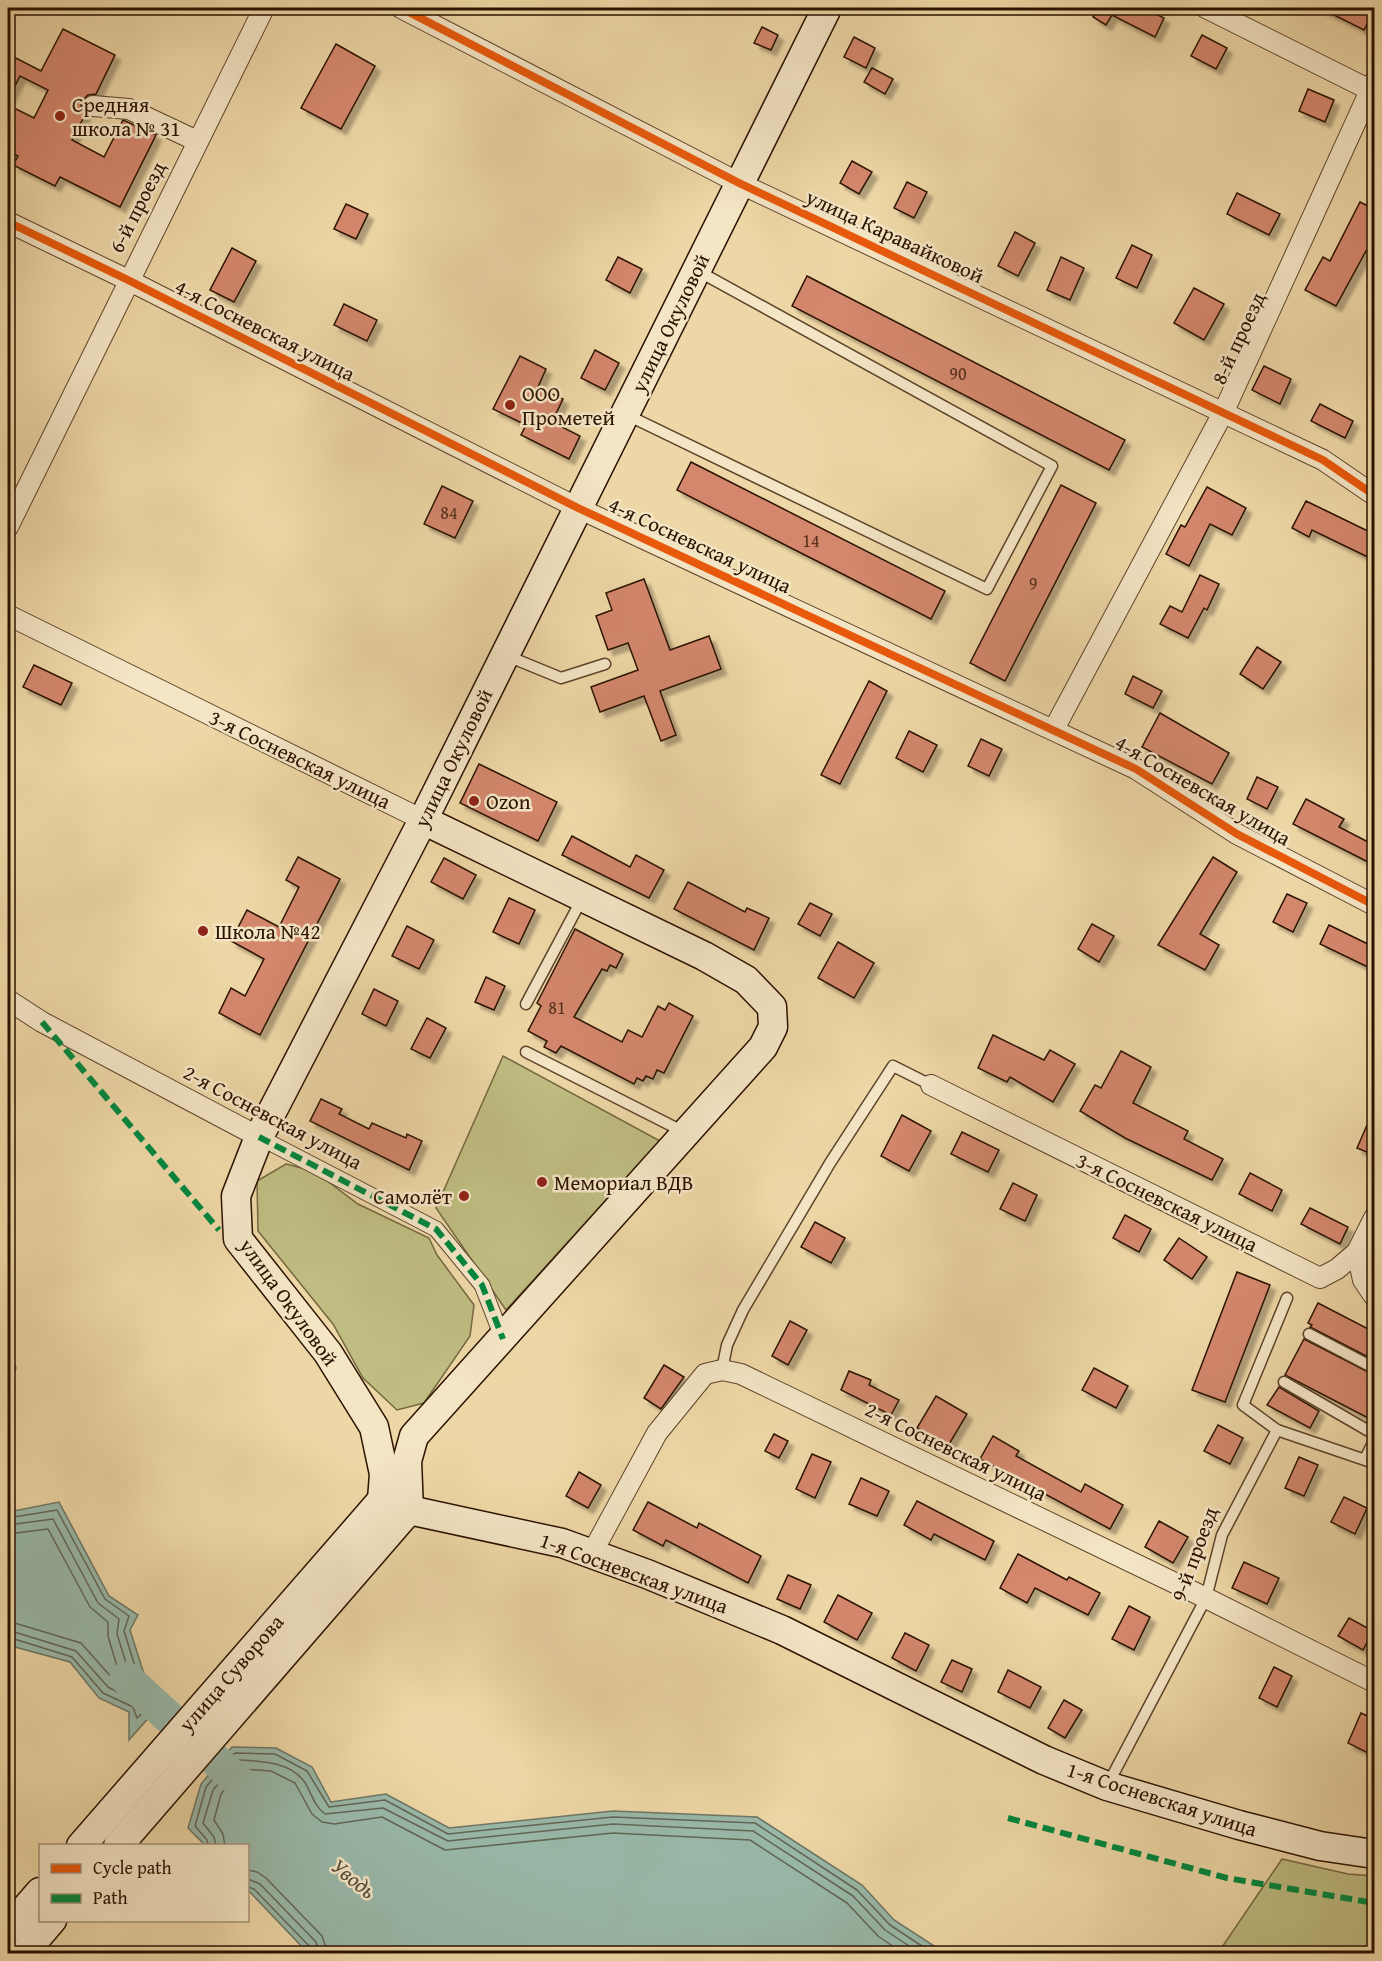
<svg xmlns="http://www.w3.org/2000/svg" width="1382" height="1961" font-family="'Gentium Book Plus',serif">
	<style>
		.green { fill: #bfbd82; stroke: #756841; stroke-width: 1.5 }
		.water { fill: #99b9aa; stroke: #6d7666; stroke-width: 1.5 }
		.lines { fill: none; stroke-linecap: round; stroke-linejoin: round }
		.shore { stroke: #626655; stroke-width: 1.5 }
		.river { stroke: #99b9aa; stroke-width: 33 }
		.building { fill: #d4876d; stroke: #2b1200; stroke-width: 1.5; filter: url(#shadow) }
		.service-casing { stroke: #5c432a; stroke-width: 13 }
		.pedestrian-casing { stroke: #5c432a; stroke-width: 17 }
		.minor-casing { stroke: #5c432a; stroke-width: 22 }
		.secondary-casing { stroke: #2b1200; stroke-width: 31 }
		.service { stroke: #f4e5c5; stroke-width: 10 }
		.pedestrian { stroke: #f4e5c5; stroke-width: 15 }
		.minor { stroke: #f4e5c5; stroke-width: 20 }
		.secondary { stroke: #f4e5c5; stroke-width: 28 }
		.quiet { stroke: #00873e; stroke-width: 6; stroke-dasharray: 12 6; stroke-linecap: butt }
		.cycleway-casing { stroke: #f4e5c5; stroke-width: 11 }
		.cycleway { stroke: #e8590c; stroke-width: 8 }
		.poi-dot { fill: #8f2418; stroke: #f4e5c5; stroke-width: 2 }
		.labels { text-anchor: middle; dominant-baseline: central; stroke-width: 5; stroke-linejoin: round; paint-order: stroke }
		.number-label { font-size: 18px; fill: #552f1b }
		.poi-label { font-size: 21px; fill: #2b1200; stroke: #f4e5c5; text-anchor: start }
		.street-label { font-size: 21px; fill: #2b1200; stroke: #f4e5c5 }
		.water-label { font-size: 22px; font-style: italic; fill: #524c3c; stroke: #f4e5c5 }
	</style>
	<defs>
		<filter id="shadow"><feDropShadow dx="5.5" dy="5.5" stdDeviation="1.5" flood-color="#0004"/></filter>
	</defs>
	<rect width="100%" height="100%" fill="#eed7a6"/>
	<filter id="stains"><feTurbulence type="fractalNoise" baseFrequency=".00333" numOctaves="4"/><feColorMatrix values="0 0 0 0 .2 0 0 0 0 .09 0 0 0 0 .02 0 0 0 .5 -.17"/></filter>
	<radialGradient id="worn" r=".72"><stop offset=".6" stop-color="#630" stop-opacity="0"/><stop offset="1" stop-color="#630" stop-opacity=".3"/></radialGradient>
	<g class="green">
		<polygon points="503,1056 660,1141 506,1310 436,1208"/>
		<polygon points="286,1164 314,1171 358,1204 429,1238 437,1255 474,1305 470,1336 424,1403 397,1410 363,1378 333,1324 258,1231 257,1181"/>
		<polygon points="1282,1859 1348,1874 1374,1876 1374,1953 1218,1953"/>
	</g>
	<g class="water">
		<polygon points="8,1348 16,1368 8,1386"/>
		<polygon points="59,1502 109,1596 138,1615 130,1630 145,1677 167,1697 129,1740 129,1712 99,1698 70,1662 15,1647 8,1642 8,1512"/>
		<polygon points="232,1747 276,1748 312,1767 331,1802 386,1794 449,1828 613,1811 757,1817 862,1885 894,1920 945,1953 308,1953 248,1890 248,1846 205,1845 188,1828 201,1784"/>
	</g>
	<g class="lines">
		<g class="shore">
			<polyline points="8,1518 57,1510 105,1599 129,1616 124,1631 139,1679 157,1699 137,1718 133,1707 103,1693 72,1657 8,1637"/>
			<polyline points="8,1525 53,1519 98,1603 119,1619 117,1634 132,1682 146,1700 141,1704 108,1687 76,1651 8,1630"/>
			<polyline points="8,1534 48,1529 90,1607 108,1622 108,1636 121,1680 113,1679 81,1643 8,1621"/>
			<polyline points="208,1846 207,1840 195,1826 206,1787 235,1753 275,1754 307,1771 329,1807 385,1800 448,1834 613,1817 755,1823 857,1890 890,1925 934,1954"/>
			<path d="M216,1846l-2,-9 -11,-14 10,-33 26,-30c24,1 55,2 68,26 5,10 9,22 18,28l58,-6 65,33 165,-17 140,7 100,65 32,34 36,24"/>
			<polyline points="225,1846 223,1834 214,1820 221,1794 243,1769 271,1771 295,1783 312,1814 322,1822 334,1824 382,1817 445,1850 613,1833 750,1840 847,1903 878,1936 904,1954"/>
			<polyline points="248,1870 257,1872 266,1878 322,1936 328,1954"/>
			<polyline points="248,1879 260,1884 316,1942 319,1954"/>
			<polyline points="248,1887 254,1889 310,1947 312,1954"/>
		</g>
		<polyline class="river" points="126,1678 251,1793"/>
	</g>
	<g class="building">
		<polygon points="1098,8 1144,8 1164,18 1155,37 1112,15 1106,25 1093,17"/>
		<polygon points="1320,8 1374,8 1374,9 1364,30"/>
		<polygon points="762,27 778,35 771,50 754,43"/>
		<polygon points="63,29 115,55 96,94 88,95 83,100 81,106 85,115 72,140 104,157 123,120 156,135 120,207 60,177 55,186 13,165 18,156 8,151 8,105 34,118 48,90 20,76 8,100 8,54 41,71"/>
		<polygon points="1202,35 1227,48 1216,69 1191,56"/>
		<polygon points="854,37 875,48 866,68 844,57"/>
		<polygon points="336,44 375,66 341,129 301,108"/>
		<polygon points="872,68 893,79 885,94 864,82"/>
		<polygon points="1308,89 1334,100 1325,122 1299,111"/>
		<polygon points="852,161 872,172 859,194 840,183"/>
		<polygon points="907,182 927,192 914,218 894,208"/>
		<polygon points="1237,193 1280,214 1269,235 1227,214"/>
		<polygon points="1360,202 1374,209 1374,255 1366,251 1336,306 1305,290 1323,257 1330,261"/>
		<polygon points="346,204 368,214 356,239 334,229"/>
		<polygon points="1015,232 1035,243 1018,276 998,266"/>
		<polygon points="1132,245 1152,255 1137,288 1116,278"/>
		<polygon points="232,248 256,261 234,302 210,290"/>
		<polygon points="618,257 642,269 630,293 606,280"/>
		<polygon points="1061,257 1084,268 1070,300 1047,290"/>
		<polygon points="807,276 1125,440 1109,470 792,306"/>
		<polygon points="1194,288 1224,304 1204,340 1174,323"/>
		<polygon points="344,304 377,320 367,341 334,325"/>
		<polygon points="595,350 619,363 605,390 581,378"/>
		<polygon points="520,356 546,369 538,387 563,399 552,422 580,436 569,459 521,435 526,425 493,409"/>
		<polygon points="1264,366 1291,379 1280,404 1252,390"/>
		<polygon points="1320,404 1353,421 1345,438 1311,421"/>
		<polygon points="691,462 945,591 931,619 677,490"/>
		<polygon points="1061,485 1096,503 1005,681 970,663"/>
		<polygon points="442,486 473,501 455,538 424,524"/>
		<polygon points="1207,487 1246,508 1232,535 1210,524 1189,566 1166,554 1181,525 1185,527"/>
		<polygon points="1306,501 1374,534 1374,560 1312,530 1309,537 1292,528"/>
		<polygon points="1200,575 1219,584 1207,610 1204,608 1188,638 1160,624 1170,606 1182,612"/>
		<polygon points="644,579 670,650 709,636 721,669 660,691 676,735 661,741 644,696 600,712 591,687 638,670 628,643 608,650 596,616 612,610 606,593"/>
		<polygon points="1257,647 1281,662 1263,689 1240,674"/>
		<polygon points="34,665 72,683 61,705 23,687"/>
		<polygon points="1133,676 1162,691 1153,708 1125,694"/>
		<polygon points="869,681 887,691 840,784 821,775"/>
		<polygon points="1160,713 1229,753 1212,784 1142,747"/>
		<polygon points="909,731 937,745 923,772 896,758"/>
		<polygon points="981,739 1002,749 989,776 968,766"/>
		<polygon points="479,764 557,802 538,841 460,803"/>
		<polygon points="1257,777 1278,787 1267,809 1247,799"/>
		<polygon points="1306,799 1344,819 1339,827 1374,845 1374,865 1293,824"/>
		<polygon points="572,836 630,867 636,855 664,870 649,898 562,855"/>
		<polygon points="298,857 340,879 260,1035 219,1013 231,988 245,996 264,959 231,941 247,910 279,927 299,887 286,880"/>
		<polygon points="1213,857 1237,872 1200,934 1219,945 1205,970 1158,945"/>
		<polygon points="444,858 476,875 463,899 431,882"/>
		<polygon points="688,882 745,912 747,908 769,918 754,950 674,909"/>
		<polygon points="1287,894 1307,903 1293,932 1273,922"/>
		<polygon points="509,898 535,910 519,944 493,932"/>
		<polygon points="810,903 832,914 820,936 798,924"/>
		<polygon points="1092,924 1114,936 1099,962 1078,949"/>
		<polygon points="1329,925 1374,947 1374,970 1320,944"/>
		<polygon points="407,926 434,940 419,969 392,956"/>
		<polygon points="575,929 623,954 616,968 610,965 607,971 602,969 574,1017 622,1042 628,1030 642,1037 658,1006 665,1010 669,1003 693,1016 664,1073 657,1070 653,1079 646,1076 643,1081 637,1078 634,1084 561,1046 556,1053 544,1047 547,1041 528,1031 541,1006 537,1003"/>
		<polygon points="838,942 874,963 854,998 818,978"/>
		<polygon points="486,977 505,986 494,1010 475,1002"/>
		<polygon points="374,989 398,1001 386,1026 362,1014"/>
		<polygon points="427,1018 446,1028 430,1058 411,1049"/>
		<polygon points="993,1035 1044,1060 1050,1050 1075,1064 1053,1102 1010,1077 1007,1082 978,1068"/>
		<polygon points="1121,1051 1151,1067 1133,1103 1188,1131 1184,1139 1223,1159 1212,1180 1125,1138 1080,1111 1095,1085 1101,1088"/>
		<polygon points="321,1099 342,1109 339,1114 369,1129 372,1123 406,1138 407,1134 422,1141 409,1170 310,1121"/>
		<polygon points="1374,1109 1374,1155 1357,1148"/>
		<polygon points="902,1115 931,1131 909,1171 881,1156"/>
		<polygon points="962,1132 999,1150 988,1172 951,1154"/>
		<polygon points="1250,1173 1282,1190 1272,1211 1239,1194"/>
		<polygon points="1013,1183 1037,1195 1025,1221 1000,1209"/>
		<polygon points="1310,1208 1348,1227 1340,1244 1301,1224"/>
		<polygon points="1125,1215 1151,1229 1139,1252 1113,1238"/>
		<polygon points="815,1222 845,1238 831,1263 801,1247"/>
		<polygon points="1179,1238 1207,1257 1192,1279 1164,1260"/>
		<polygon points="1237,1272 1270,1285 1225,1402 1192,1390"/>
		<polygon points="1318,1303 1374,1332 1374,1360 1310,1327 1312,1325 1308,1323"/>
		<polygon points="790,1321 807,1330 788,1365 772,1356"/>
		<polygon points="1304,1339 1374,1375 1374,1421 1285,1375"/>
		<polygon points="664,1365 684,1377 661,1409 644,1398"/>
		<polygon points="1094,1368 1128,1386 1116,1408 1082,1390"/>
		<polygon points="849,1371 871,1380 869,1385 899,1400 891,1415 841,1390"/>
		<polygon points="1279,1387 1319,1411 1310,1428 1267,1405"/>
		<polygon points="936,1396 967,1414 948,1446 917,1428"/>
		<polygon points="1218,1425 1243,1438 1230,1464 1204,1451"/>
		<polygon points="774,1434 788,1441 779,1458 765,1451"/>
		<polygon points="993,1436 1019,1451 1016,1456 1081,1492 1085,1484 1123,1505 1110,1529 980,1459"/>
		<polygon points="812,1454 831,1462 815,1498 796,1489"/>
		<polygon points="1299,1457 1318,1465 1304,1496 1285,1488"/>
		<polygon points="579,1472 601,1485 588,1508 566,1496"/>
		<polygon points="861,1478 889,1491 877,1516 849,1504"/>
		<polygon points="1344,1497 1367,1508 1355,1534 1331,1522"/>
		<polygon points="917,1501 994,1541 985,1560 934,1534 931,1540 904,1525"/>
		<polygon points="648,1502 697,1528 699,1523 761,1556 748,1583 666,1540 663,1546 633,1530"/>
		<polygon points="1159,1521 1188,1537 1173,1563 1145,1547"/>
		<polygon points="1018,1554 1067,1580 1069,1577 1100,1593 1088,1615 1035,1588 1027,1603 1000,1588"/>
		<polygon points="1244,1562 1279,1578 1267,1604 1232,1588"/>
		<polygon points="788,1575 811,1585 800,1609 777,1599"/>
		<polygon points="838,1595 872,1613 857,1640 824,1622"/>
		<polygon points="1129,1606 1150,1617 1134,1650 1112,1639"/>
		<polygon points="1349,1618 1373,1631 1363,1650 1338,1636"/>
		<polygon points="905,1633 929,1645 916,1671 892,1658"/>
		<polygon points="952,1660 972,1669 962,1692 941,1682"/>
		<polygon points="1274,1667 1292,1676 1277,1707 1259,1698"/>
		<polygon points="1008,1670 1041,1687 1030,1708 998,1692"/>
		<polygon points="1064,1700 1082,1710 1065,1738 1048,1728"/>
		<polygon points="1361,1713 1374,1719 1374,1756 1348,1743"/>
	</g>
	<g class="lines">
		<g class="service-casing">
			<g id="service">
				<polyline points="625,414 987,589 1052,466 698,271"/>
				<polyline points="505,655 561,678 605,664"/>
				<polyline points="526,1004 583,897"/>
				<polyline points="526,1052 686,1133"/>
				<polyline points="1287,1298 1243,1405 1277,1430 1374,1463"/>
				<polyline points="1309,1334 1374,1368"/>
				<polyline points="722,1370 727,1345 743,1310 830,1163 893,1066 931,1085"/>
				<polyline points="1284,1382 1374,1434"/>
				<polyline points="1365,1459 1374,1441"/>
				<polyline points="1107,1786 1206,1598 1222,1535 1277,1430"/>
			</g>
		</g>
		<g class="pedestrian-casing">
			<polyline id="pedestrian" points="259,1137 436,1229 482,1285 503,1339"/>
		</g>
		<g class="minor-casing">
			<g id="minor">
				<polyline points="401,8 739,183 1323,460 1374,495"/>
				<polyline points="1206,8 1374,92"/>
				<polyline points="93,106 129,109 197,141"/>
				<polyline points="8,222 128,280 578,508 1136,769 1237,834 1374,905"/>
				<polyline points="8,527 264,8"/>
				<polyline points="8,615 423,820"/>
				<polyline points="1054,729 1224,411 1374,82"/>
				<polyline points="8,1000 42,1022 259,1137"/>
				<polyline points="931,1085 1320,1278 1337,1269 1357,1252 1363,1280 1374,1296"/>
				<polyline points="1357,1252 1374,1218"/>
				<polyline points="592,1553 657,1433 705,1374 722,1370 741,1374 1206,1598 1374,1682"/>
			</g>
		</g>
		<g class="secondary-casing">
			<g id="secondary">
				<polyline points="382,1500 384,1474 374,1427 328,1353 238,1239 236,1196 259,1137 423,820 827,8"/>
				<polyline points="382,1500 409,1510 562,1543 647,1574 782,1630 1044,1760 1107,1786 1239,1825 1320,1846 1374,1854"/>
				<polyline points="409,1510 407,1461 414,1436 763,1047 773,1027 772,1007 746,980 704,956 423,820"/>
				<polyline points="81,1846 382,1500"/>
				<polyline points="118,1846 409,1510"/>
				<polyline points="8,1929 40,1892"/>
				<polyline points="23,1954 52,1920"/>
			</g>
		</g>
		<use href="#service" class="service"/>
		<use href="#pedestrian" class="pedestrian"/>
		<use href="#minor" class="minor"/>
		<use href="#secondary" class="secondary"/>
		<g class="quiet">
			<polyline points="42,1022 219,1230"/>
			<polyline points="259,1137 436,1229 482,1285 503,1339"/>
			<polyline points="1008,1818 1227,1878 1374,1903"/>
		</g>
		<g class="cycleway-casing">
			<g id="cycleway">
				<polyline points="401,8 739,183 1323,460 1374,495"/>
				<polyline points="8,222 128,280 578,508 1136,769 1237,834 1374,905"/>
			</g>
		</g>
		<use href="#cycleway" class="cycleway"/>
	</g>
	<g class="poi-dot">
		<circle cx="60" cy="116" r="6"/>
		<circle cx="510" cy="405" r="6"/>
		<circle cx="474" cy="801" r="6"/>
		<circle cx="203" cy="931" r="6"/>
		<circle cx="542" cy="1182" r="6"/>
		<circle cx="464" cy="1196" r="6"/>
	</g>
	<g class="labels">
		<g class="number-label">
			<text x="958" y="373">90</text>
			<text x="449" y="512">84</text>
			<text x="811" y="540">14</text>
			<text x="1033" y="583">9</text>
			<text x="557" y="1007">81</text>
		</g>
		<g class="poi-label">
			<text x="72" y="104">Средняя<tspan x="72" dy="24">школа № 31</tspan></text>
			<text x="522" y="393">ООО<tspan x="522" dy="24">Прометей</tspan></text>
			<text x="486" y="801">Ozon</text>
			<text x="215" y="931">Школа №42</text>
			<text x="554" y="1182">Мемориал ВДВ</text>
			<text x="452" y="1196" text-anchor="end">Самолёт</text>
		</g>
		<g class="street-label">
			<text transform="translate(137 207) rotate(-63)">6-й проезд</text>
			<text transform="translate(895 236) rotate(25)">улица Каравайковой</text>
			<text transform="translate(670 323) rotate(-64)">улица Окуловой</text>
			<text transform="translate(265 330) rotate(27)">4-я Сосневская улица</text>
			<text transform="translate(1238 338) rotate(-65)">8-й проезд</text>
			<text transform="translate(700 545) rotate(25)">4-я Сосневская улица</text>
			<text transform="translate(453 758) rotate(-64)">улица Окуловой</text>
			<text transform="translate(300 759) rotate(26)">3-я Сосневская улица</text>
			<text transform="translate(1203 790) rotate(30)">4-я Сосневская улица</text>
			<text transform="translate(273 1117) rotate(28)">2-я Сосневская улица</text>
			<text transform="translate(1167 1202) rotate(26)">3-я Сосневская улица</text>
			<text transform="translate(289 1302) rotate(54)">улица Окуловой</text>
			<text transform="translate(956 1451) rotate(26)">2-я Сосневская улица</text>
			<text transform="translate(1194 1554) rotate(-70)">9-й проезд</text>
			<text transform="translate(634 1573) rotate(20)">1-я Сосневская улица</text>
			<text transform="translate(231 1673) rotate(-49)">улица Суворова</text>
			<text transform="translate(1162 1799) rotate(18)">1-я Сосневская улица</text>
		</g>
		<g class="water-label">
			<text transform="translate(354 1878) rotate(39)">Уводь</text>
		</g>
	</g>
	<rect width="1382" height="1961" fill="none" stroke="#eed7a6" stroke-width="30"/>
	<rect x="9" y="9" width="1364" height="1943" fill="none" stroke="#2b1200" stroke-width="3"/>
	<rect x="15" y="15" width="1352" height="1931" fill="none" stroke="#2b1200" stroke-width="1.5"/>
	<rect x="39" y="1844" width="210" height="78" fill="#f4e5c5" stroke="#a49176" stroke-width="1.5"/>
	<rect x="51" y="1864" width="30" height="9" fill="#e8590c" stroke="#a49176" stroke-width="1.5"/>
	<text x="93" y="1874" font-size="18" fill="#2b1200">Cycle path</text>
	<rect x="51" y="1894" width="30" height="9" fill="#00873e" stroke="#a49176" stroke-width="1.5"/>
	<text x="93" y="1904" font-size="18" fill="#2b1200">Path</text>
	<rect width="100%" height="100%" filter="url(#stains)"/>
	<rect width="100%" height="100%" fill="url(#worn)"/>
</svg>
